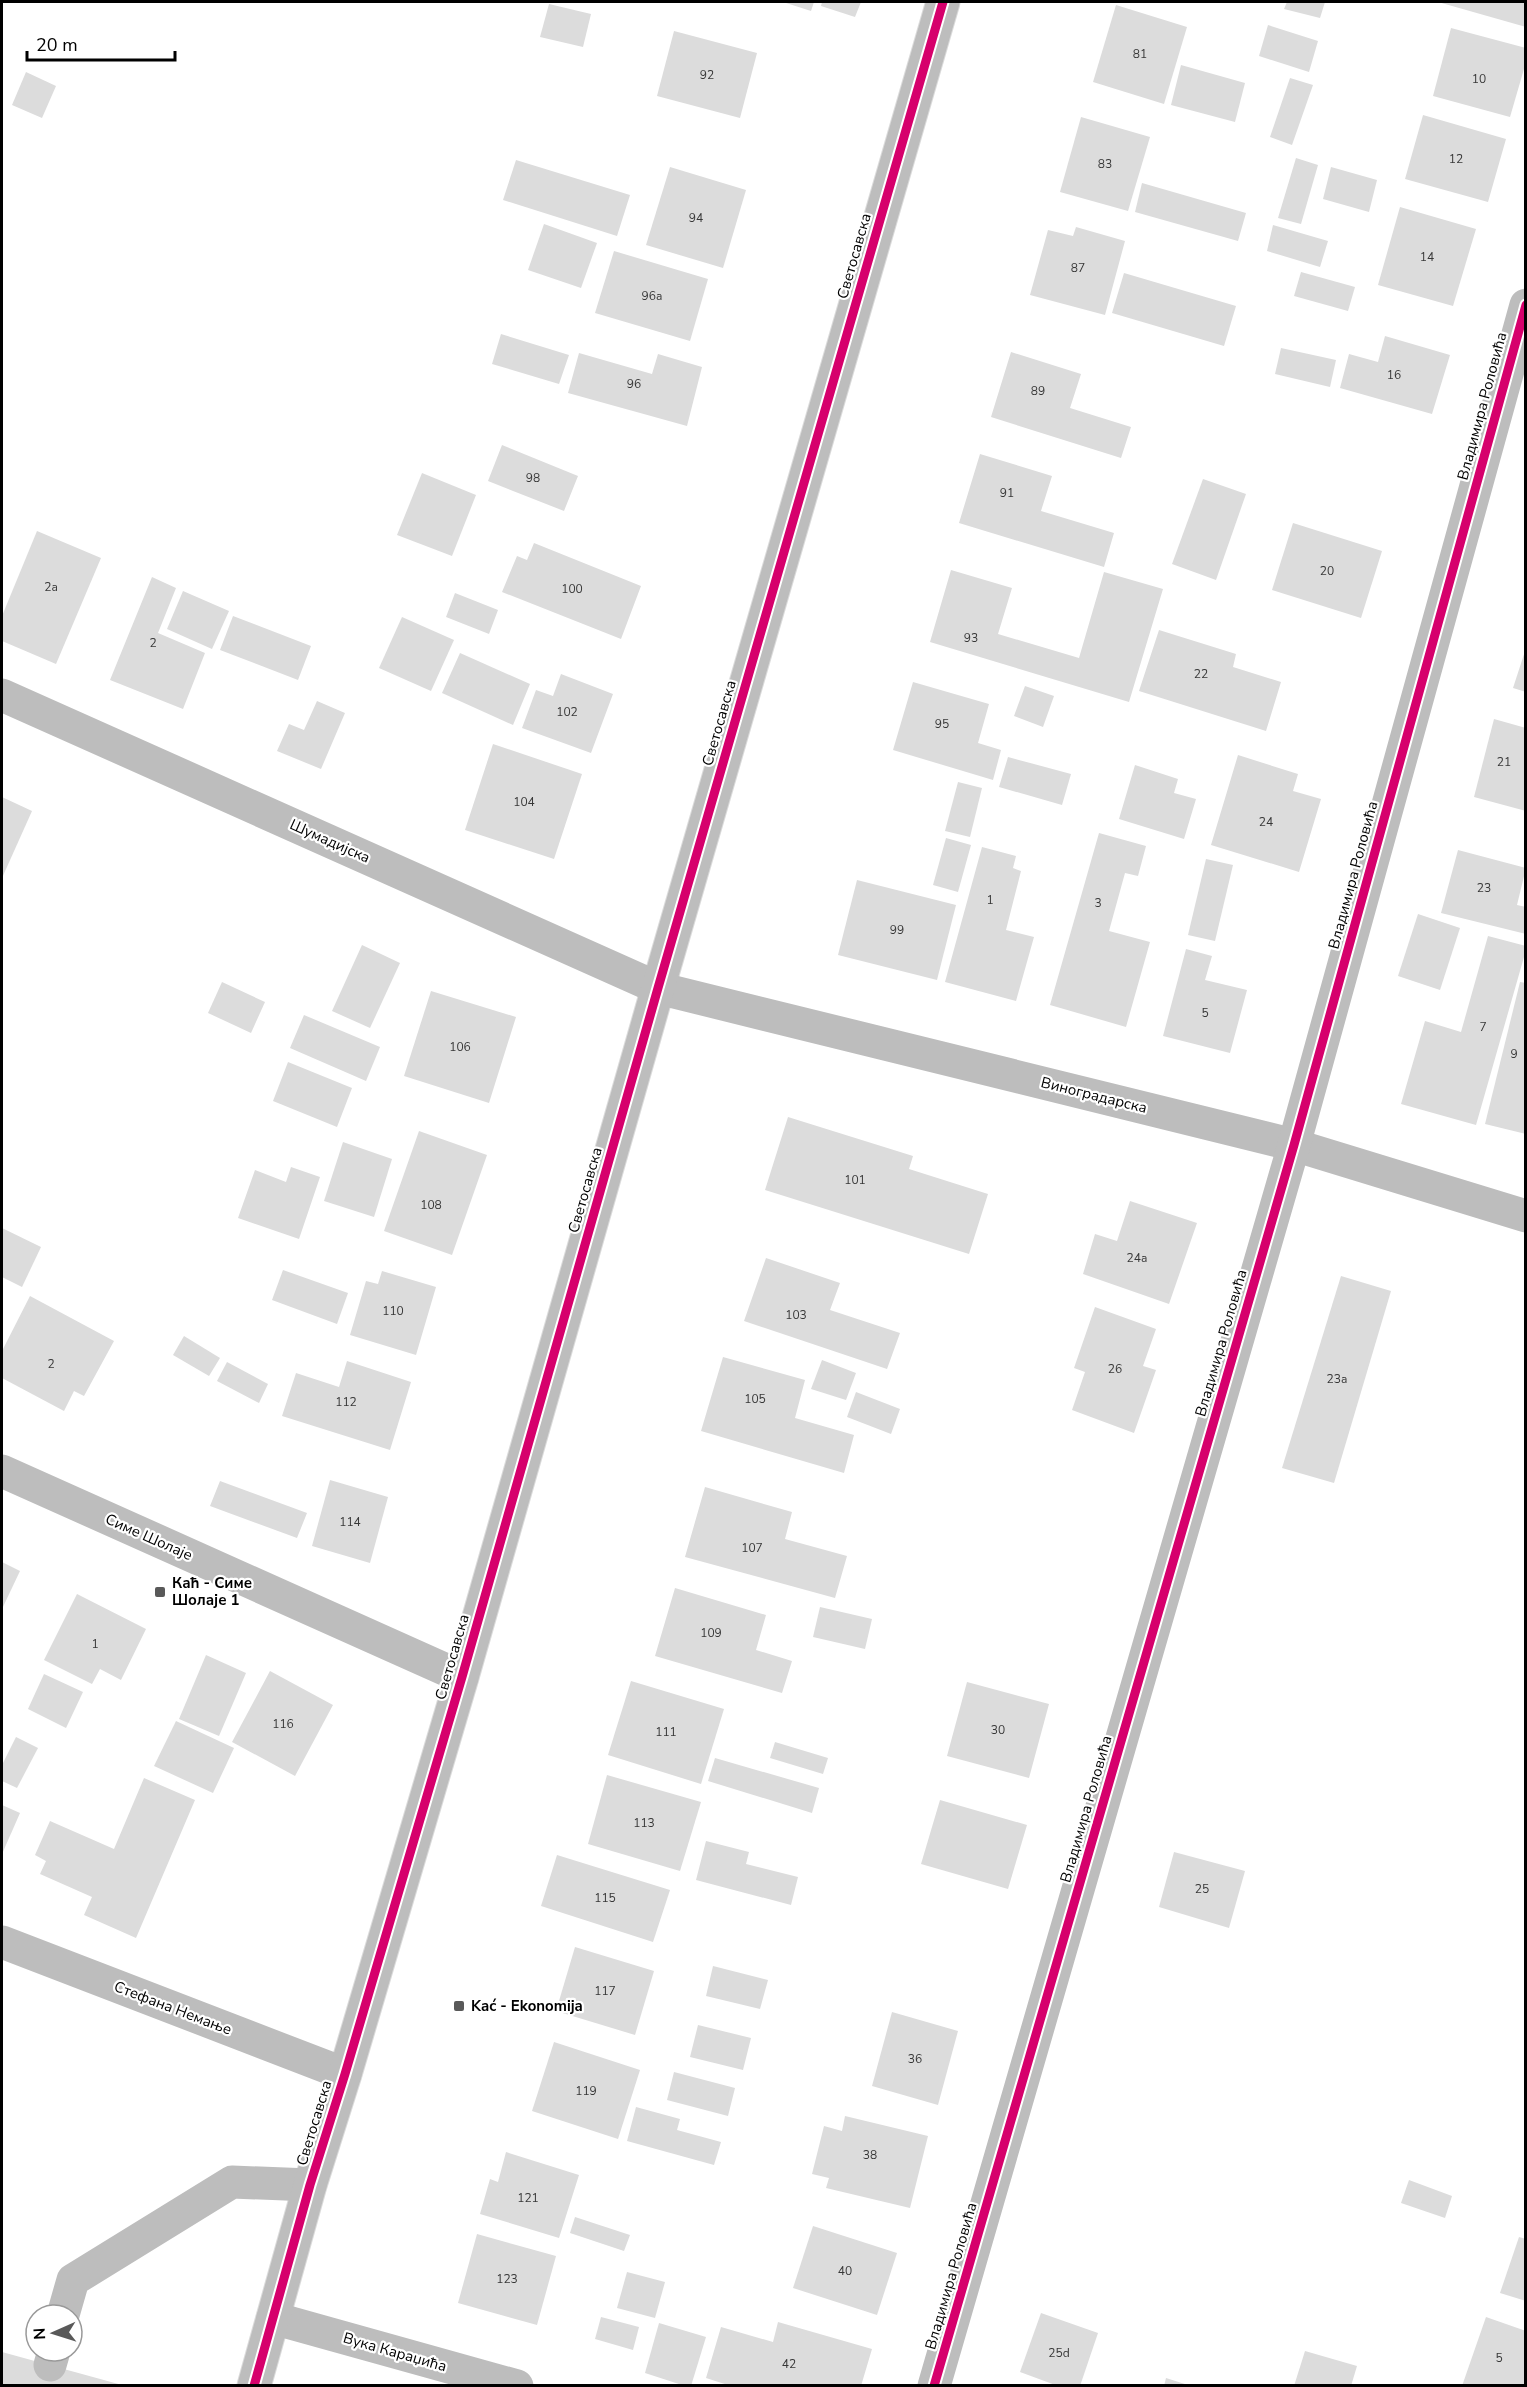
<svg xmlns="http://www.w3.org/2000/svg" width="1527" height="2387" font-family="'Nunito Sans',sans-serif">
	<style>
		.building { fill: #dcdcdc }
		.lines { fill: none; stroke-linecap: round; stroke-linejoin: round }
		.major-casing { stroke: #dbdbdb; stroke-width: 35 }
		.minor { stroke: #bdbdbd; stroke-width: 33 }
		.major { stroke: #bdbdbd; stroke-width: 33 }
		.cycleway-casing { stroke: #fff; stroke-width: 13 }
		.cycleway { stroke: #d6006c; stroke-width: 9 }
		.poi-dot { fill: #595959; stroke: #fff; stroke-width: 2 }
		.labels { text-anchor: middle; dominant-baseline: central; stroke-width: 4.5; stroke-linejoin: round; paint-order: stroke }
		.number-label { font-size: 12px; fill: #373737 }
		.street-label { font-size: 15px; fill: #000; stroke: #fff }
		.poi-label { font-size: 15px; font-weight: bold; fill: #000; stroke: #fff; text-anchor: start }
	</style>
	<rect width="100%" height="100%" fill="#fff"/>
	<g class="building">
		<polygon points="783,2 814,2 811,11"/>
		<polygon points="822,2 861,2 855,17 821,6"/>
		<polygon points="1287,2 1325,2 1320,18 1284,9"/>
		<polygon points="1438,2 1526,2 1526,27"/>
		<polygon points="549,4 591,14 583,47 540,37"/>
		<polygon points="1116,5 1187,27 1164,104 1093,82"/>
		<polygon points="1268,25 1318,41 1309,72 1259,56"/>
		<polygon points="1451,28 1526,48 1526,62 1510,117 1433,96"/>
		<polygon points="674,31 757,53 740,118 657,96"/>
		<polygon points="1181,65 1245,83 1235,122 1171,105"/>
		<polygon points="26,72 56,86 42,118 12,105"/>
		<polygon points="1290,78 1313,85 1292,145 1270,137"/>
		<polygon points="1423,115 1506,139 1488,202 1405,179"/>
		<polygon points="1081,117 1150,137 1128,211 1060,192"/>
		<polygon points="1296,158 1318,165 1301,224 1278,218"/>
		<polygon points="516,160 630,195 617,236 503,200"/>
		<polygon points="670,167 746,190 723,268 646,245"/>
		<polygon points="1331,167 1377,180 1369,212 1323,199"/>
		<polygon points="1142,183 1246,213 1238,241 1135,212"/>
		<polygon points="1400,207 1476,229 1453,306 1378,285"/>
		<polygon points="544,224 597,243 581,288 528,270"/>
		<polygon points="1273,225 1328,241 1320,267 1267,251"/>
		<polygon points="1076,227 1125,241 1105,315 1030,295 1048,230 1073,236"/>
		<polygon points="614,251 708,279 690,341 595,313"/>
		<polygon points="1301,272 1355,287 1348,311 1294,296"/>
		<polygon points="1124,273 1236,306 1224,346 1112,313"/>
		<polygon points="501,334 569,355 559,384 492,364"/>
		<polygon points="1385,336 1450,355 1432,414 1340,388 1349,354 1378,362"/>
		<polygon points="1281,348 1336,360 1330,387 1275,374"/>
		<polygon points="1011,352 1081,374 1070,408 1131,427 1121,458 991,417"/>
		<polygon points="579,353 652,374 658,354 702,367 687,426 568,393"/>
		<polygon points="502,445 578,476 564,511 488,481"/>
		<polygon points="980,454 1052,476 1041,511 1114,533 1104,567 959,523"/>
		<polygon points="422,473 476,495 452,556 397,535"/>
		<polygon points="1203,479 1246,494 1216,580 1172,564"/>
		<polygon points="1293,523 1382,551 1361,618 1272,590"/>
		<polygon points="37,531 101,558 56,664 2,641 2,616"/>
		<polygon points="534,543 641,586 621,639 502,592 517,556 527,560"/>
		<polygon points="951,570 1012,588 998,634 1079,658 1104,572 1163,589 1129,702 930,642"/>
		<polygon points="152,577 176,588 158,633 205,653 183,709 110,680"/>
		<polygon points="183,591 229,611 212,649 167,629"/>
		<polygon points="455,593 498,610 489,634 446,617"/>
		<polygon points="233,616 311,646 298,680 220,650"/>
		<polygon points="402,617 454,640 431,691 379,668"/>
		<polygon points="1159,630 1236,654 1233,667 1281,682 1266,731 1139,691"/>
		<polygon points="1526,648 1526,692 1513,688"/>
		<polygon points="460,653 530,684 513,725 442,693"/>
		<polygon points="561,674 613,694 591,753 522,728 536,690 553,696"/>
		<polygon points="913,682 989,704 978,743 1001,750 993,780 893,750"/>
		<polygon points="1025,686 1054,696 1043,727 1014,716"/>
		<polygon points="317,701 345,713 321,769 277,751 289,724 304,730"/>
		<polygon points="1494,719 1526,728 1526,811 1474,797"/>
		<polygon points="493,744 582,774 554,859 465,830"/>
		<polygon points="1238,755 1298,774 1293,791 1321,799 1299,872 1211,845"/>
		<polygon points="1008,757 1071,774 1062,805 999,787"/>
		<polygon points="1135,765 1178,779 1174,793 1196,799 1184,839 1119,819"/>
		<polygon points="958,782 982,788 970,837 945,831"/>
		<polygon points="2,797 32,811 2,878"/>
		<polygon points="1099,833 1146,846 1138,876 1125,873 1109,931 1150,942 1126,1027 1050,1005"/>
		<polygon points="946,838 971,845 958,892 933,885"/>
		<polygon points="982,847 1016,856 1013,868 1021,871 1006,930 1034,937 1016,1001 945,982"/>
		<polygon points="1458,850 1526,868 1517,905 1526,907 1526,934 1441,913"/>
		<polygon points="1206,859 1233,865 1215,941 1188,935"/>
		<polygon points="857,880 956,905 937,980 838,955"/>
		<polygon points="1418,914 1460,928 1440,990 1398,976"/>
		<polygon points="1488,936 1526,946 1526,950 1476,1125 1401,1104 1425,1021 1461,1032"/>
		<polygon points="362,945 400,963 370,1028 332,1011"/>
		<polygon points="1186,949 1212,956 1205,980 1247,990 1230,1053 1163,1036"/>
		<polygon points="222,982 265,1002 251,1033 208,1013"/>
		<polygon points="1520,982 1526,983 1526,1134 1485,1124"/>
		<polygon points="431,991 516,1017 489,1103 404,1076"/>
		<polygon points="304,1015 380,1047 366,1081 290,1048"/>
		<polygon points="288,1062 352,1088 337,1127 273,1101"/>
		<polygon points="788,1117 913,1156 909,1169 988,1194 969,1254 765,1190"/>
		<polygon points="419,1131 487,1155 452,1255 384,1231"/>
		<polygon points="343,1142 392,1159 374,1217 324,1201"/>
		<polygon points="291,1167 320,1177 299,1239 238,1218 255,1170 286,1182"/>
		<polygon points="1130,1201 1197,1223 1169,1304 1083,1274 1095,1234 1117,1241"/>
		<polygon points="2,1228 41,1247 22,1287 2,1277"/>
		<polygon points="766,1258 840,1283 830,1310 900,1333 887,1369 744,1321"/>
		<polygon points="283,1270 348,1293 337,1324 272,1300"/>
		<polygon points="382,1271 436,1287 416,1355 350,1335 366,1281 378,1284"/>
		<polygon points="1341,1276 1391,1291 1334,1483 1282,1468"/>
		<polygon points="30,1296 114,1341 84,1396 74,1391 64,1411 2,1378 2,1351"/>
		<polygon points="1095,1307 1156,1329 1143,1366 1156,1370 1134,1433 1072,1410 1085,1372 1074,1368"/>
		<polygon points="184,1336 220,1358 209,1376 173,1355"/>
		<polygon points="723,1357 805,1380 795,1418 854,1435 844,1473 701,1431"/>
		<polygon points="822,1360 856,1373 846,1400 811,1389"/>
		<polygon points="347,1361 411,1382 390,1450 282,1416 296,1373 339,1387"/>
		<polygon points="227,1362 268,1384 259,1403 217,1381"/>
		<polygon points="856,1392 900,1409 891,1434 847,1417"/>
		<polygon points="330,1480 388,1497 370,1563 312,1546"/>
		<polygon points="220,1481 307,1513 297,1538 210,1506"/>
		<polygon points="705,1487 792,1512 785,1539 847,1556 835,1598 685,1557"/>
		<polygon points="2,1562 20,1571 2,1609"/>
		<polygon points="675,1588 766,1615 756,1650 792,1661 782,1693 655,1656"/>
		<polygon points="77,1594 146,1629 121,1680 100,1669 92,1684 44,1660"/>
		<polygon points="820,1607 872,1619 865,1649 813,1637"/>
		<polygon points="206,1655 246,1673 219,1736 179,1719"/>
		<polygon points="270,1671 333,1705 295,1776 232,1742"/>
		<polygon points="44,1674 83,1692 66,1728 28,1709"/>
		<polygon points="631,1681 724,1709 701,1784 608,1755"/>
		<polygon points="967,1682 1049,1704 1029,1778 947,1756"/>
		<polygon points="176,1721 234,1748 213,1793 154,1766"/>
		<polygon points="16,1737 38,1748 17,1788 2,1781 2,1765"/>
		<polygon points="775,1742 828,1758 823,1774 770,1758"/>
		<polygon points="715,1758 819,1788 812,1813 708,1781"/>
		<polygon points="607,1775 701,1802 680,1871 588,1844"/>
		<polygon points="144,1778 195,1800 136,1938 84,1915 92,1897 40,1874 46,1861 35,1855 50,1821 114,1849"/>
		<polygon points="940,1800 1027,1825 1008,1889 921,1864"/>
		<polygon points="2,1805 20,1813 2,1854"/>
		<polygon points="706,1841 749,1852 746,1864 798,1877 791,1905 696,1880"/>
		<polygon points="1174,1852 1245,1871 1229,1928 1159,1907"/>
		<polygon points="557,1855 670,1890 653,1942 541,1906"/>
		<polygon points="575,1947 654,1971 635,2035 556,2011"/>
		<polygon points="713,1966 768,1980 760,2009 706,1996"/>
		<polygon points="892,2012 958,2031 938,2105 872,2086"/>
		<polygon points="698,2025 751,2038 743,2070 690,2057"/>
		<polygon points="554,2042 640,2070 618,2139 532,2111"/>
		<polygon points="674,2072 735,2088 728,2116 667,2100"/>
		<polygon points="636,2107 680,2119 677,2130 721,2142 714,2165 627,2141"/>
		<polygon points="845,2116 928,2136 910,2208 826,2188 829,2178 812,2174 824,2126 842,2131"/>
		<polygon points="506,2152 579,2175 559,2238 480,2214 490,2179 498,2182"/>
		<polygon points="1409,2180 1452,2196 1445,2218 1401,2203"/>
		<polygon points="575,2217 630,2235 624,2251 570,2233"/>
		<polygon points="813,2226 897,2253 877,2315 793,2288"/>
		<polygon points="477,2234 556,2256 537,2325 458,2303"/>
		<polygon points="1519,2237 1526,2239 1526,2301 1500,2293"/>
		<polygon points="627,2272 665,2282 655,2318 617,2308"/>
		<polygon points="1041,2313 1098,2333 1080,2386 1058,2386 1020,2372"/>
		<polygon points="601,2317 639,2327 633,2350 595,2339"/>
		<polygon points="1486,2317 1526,2331 1526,2386 1462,2386"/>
		<polygon points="778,2322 872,2349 861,2386 731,2386 706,2378 721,2327 773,2342"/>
		<polygon points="659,2323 706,2337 691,2386 685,2386 645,2373"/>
		<polygon points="1305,2351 1357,2366 1351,2386 1294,2386"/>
		<polygon points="2,2352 122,2385 122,2386 2,2386"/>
		<polygon points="1166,2378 1188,2385 1188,2386 1164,2386"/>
	</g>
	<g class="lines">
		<g class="major-casing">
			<polyline id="major" points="254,2386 310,2185 345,2074 462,1677 658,988 943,2"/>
		</g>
		<g class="minor">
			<polyline points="2,695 658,988 1294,1145 1526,1216"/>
			<polyline points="2,1471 462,1677"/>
			<polyline points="2,1942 345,2074"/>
			<polyline points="63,2315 73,2280 232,2182 310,2185"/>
			<polyline points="273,2318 517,2386"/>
			<polyline points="50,2365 54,2351"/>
			<polyline points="934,2386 1294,1145 1526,305"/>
		</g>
		<use href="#major" class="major"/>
		<g class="cycleway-casing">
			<g id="cycleway">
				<polyline points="254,2386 310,2185 345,2074 462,1677 658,988 943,2"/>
				<polyline points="934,2386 1294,1145 1526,305"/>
			</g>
		</g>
		<use href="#cycleway" class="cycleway"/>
	</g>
	<g class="poi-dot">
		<rect x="154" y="1586" width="12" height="12" rx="3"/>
		<rect x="453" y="2000" width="12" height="12" rx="3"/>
	</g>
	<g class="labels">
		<g class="number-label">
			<text x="1140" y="54">81</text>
			<text x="707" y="75">92</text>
			<text x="1479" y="79">10</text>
			<text x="1456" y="159">12</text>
			<text x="1105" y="164">83</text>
			<text x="696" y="218">94</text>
			<text x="1427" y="257">14</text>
			<text x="1078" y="268">87</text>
			<text x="652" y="296">96a</text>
			<text x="1394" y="375">16</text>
			<text x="634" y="384">96</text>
			<text x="1038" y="391">89</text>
			<text x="533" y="478">98</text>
			<text x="1007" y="493">91</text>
			<text x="1327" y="571">20</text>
			<text x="51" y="587">2a</text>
			<text x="572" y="589">100</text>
			<text x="971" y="638">93</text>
			<text x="153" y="643">2</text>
			<text x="1201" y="674">22</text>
			<text x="567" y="712">102</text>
			<text x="942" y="724">95</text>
			<text x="1504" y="762">21</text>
			<text x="524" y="802">104</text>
			<text x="1266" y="822">24</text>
			<text x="1484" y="888">23</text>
			<text x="990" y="900">1</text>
			<text x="1098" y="903">3</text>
			<text x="897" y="930">99</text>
			<text x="1205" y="1013">5</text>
			<text x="1483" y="1027">7</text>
			<text x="460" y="1047">106</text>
			<text x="1514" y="1054">9</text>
			<text x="855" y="1180">101</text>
			<text x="431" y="1205">108</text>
			<text x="1137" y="1258">24a</text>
			<text x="393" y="1311">110</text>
			<text x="796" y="1315">103</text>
			<text x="51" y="1364">2</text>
			<text x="1115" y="1369">26</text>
			<text x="1337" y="1379">23a</text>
			<text x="755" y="1399">105</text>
			<text x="346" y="1402">112</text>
			<text x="350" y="1522">114</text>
			<text x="752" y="1548">107</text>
			<text x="711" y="1633">109</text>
			<text x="95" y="1644">1</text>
			<text x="283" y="1724">116</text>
			<text x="998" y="1730">30</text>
			<text x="666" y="1732">111</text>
			<text x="644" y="1823">113</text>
			<text x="1202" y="1889">25</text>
			<text x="605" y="1898">115</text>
			<text x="605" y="1991">117</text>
			<text x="915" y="2059">36</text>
			<text x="586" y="2091">119</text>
			<text x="870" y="2155">38</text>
			<text x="528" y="2198">121</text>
			<text x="845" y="2271">40</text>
			<text x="507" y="2279">123</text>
			<text x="1059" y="2353">25d</text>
			<text x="1499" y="2358">5</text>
			<text x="789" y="2364">42</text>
		</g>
		<g class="street-label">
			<text transform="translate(854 256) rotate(-74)">Светосавска</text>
			<text transform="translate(1482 406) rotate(-75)">Владимира Роловића</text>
			<text transform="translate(719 723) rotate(-74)">Светосавска</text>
			<text transform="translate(330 841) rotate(24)">Шумадијска</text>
			<text transform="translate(1353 875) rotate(-75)">Владимира Роловића</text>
			<text transform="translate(1094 1095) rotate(14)">Виноградарска</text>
			<text transform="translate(585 1190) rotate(-74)">Светосавска</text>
			<text transform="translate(1221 1343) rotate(-74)">Владимира Роловића</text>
			<text transform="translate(149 1537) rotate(24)">Симе Шолаје</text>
			<text transform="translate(452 1657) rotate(-74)">Светосавска</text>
			<text transform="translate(1086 1809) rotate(-74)">Владимира Роловића</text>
			<text transform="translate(173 2008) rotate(21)">Стефана Немање</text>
			<text transform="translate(314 2123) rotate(-73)">Светосавска</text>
			<text transform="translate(951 2276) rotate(-74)">Владимира Роловића</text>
			<text transform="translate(395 2352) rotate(16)">Вука Караџића</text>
		</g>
		<g class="poi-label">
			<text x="172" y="1583">Каћ - Симе<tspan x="172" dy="17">Шолаје 1</tspan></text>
			<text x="471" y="2006">Kać - Ekonomija</text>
		</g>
	</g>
	<rect width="1527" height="2387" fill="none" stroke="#000000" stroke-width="6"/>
	<g transform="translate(54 2333) rotate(267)"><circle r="28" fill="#ffffff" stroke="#999999" stroke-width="1.5"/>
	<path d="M0-4.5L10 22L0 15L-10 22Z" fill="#595959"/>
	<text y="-9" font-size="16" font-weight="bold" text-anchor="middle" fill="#000000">N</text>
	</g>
	<path d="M27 51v9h148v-9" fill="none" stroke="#000000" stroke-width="3"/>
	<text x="36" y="51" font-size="18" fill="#000000" stroke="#ffffff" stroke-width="4.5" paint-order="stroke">20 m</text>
</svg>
